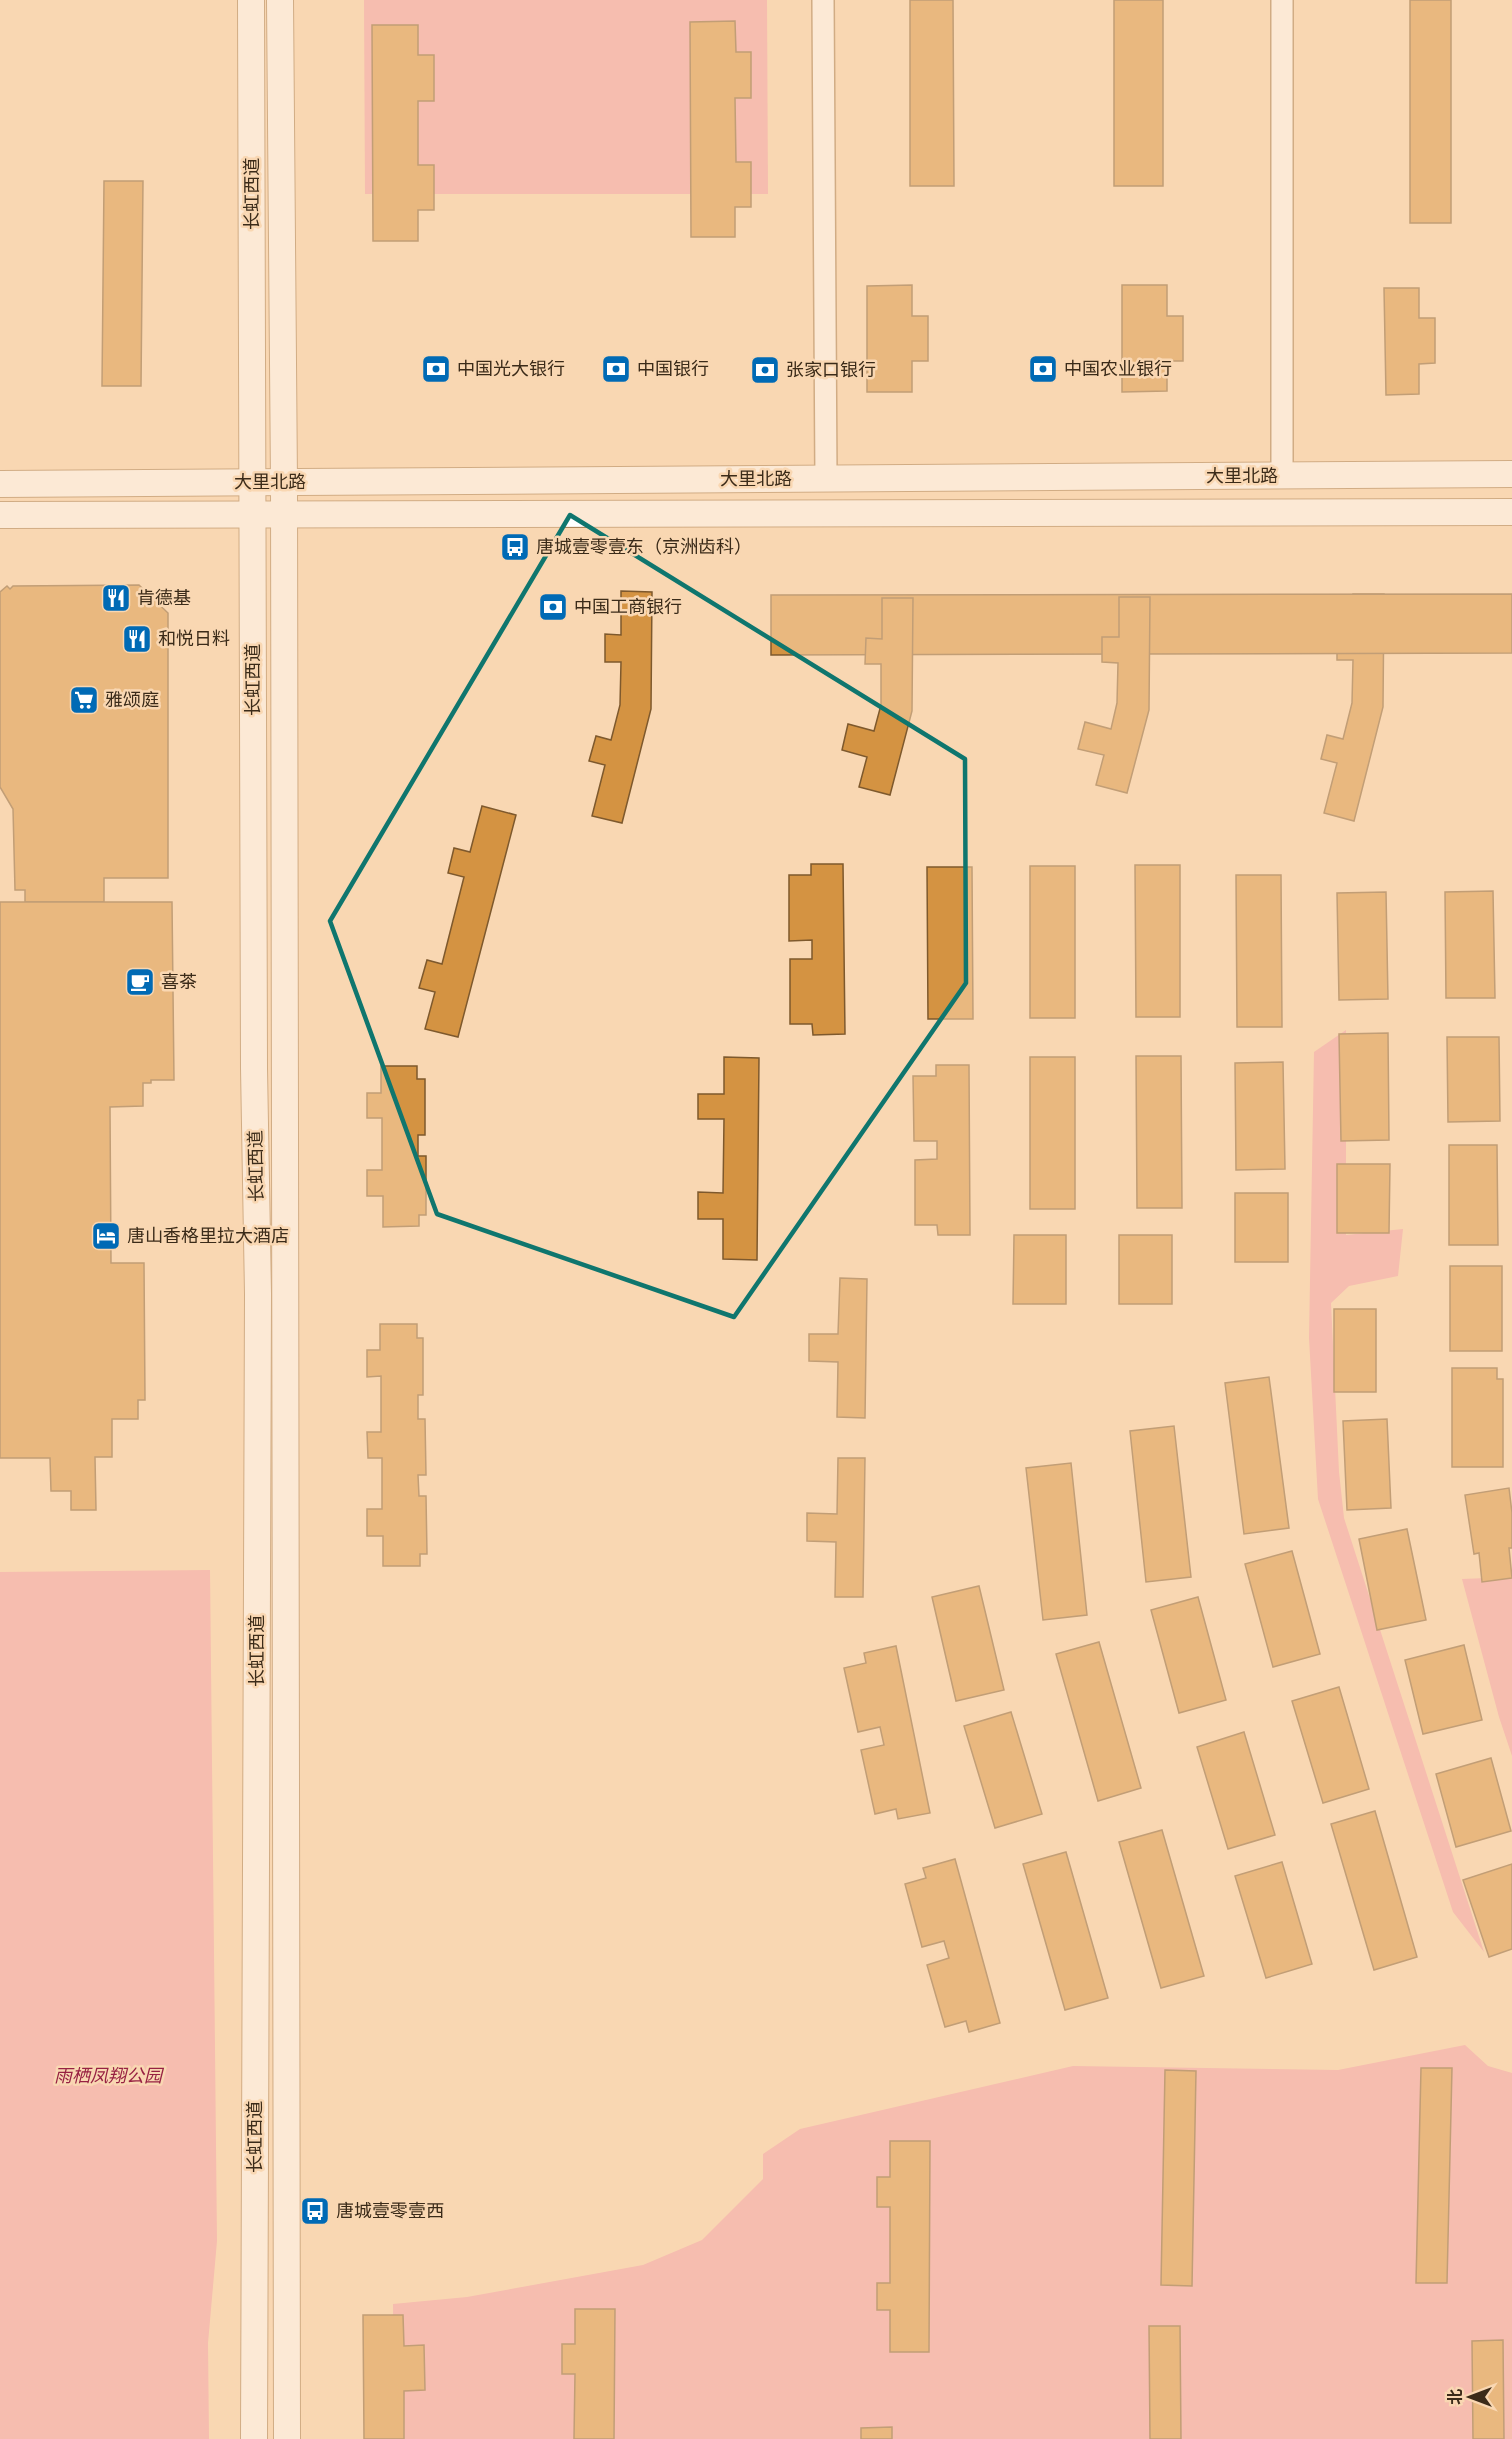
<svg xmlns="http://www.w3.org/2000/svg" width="1512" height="2439" font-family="Bitter,'Noto Sans SC',serif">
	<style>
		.green { fill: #f19daa }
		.building { fill: #d49342; stroke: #7e592d; stroke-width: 1.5 }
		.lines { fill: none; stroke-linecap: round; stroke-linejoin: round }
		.minor-casing { stroke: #a0794d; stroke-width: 24 }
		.major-casing { stroke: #a0794d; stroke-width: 28 }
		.minor { stroke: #fff; stroke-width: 21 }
		.major { stroke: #fff; stroke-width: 26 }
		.marked { fill: none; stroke: #0f766e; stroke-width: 4.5; stroke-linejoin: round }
		.labels { text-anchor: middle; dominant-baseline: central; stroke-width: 5; stroke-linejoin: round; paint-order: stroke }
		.street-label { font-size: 18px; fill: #3b2b19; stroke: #f9d7b2 }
		.poi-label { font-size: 18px; fill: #3b2b19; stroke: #f9d7b2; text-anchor: start }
		.park-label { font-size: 18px; font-style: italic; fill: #972143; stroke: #f9d7b2 }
	</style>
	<rect width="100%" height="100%" fill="#f9d7b2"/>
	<g class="green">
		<polygon points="364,0 767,0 768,194 365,194"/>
		<polygon points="1346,1030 1346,1235 1403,1229 1398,1276 1349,1286 1331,1303 1339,1472 1344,1518 1484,1952 1453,1912 1318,1499 1309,1338 1314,1052"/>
		<polygon points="210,1570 217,2241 208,2343 209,2439 0,2439 0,1572"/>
		<polygon points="1512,1577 1512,1756 1499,1717 1462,1579"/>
		<polygon points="1465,2045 1488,2066 1512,2073 1512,2439 394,2439 393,2304 467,2297 643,2265 702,2240 763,2179 763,2154 800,2129 1073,2066 1338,2070"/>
	</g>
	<g class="building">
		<polygon points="910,0 953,0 954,186 910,186"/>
		<rect x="1114" y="0" width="49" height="186"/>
		<rect x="1410" y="0" width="41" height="223"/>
		<polygon points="735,21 736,52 751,52 751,98 735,98 736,162 751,162 751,207 735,207 735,237 691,237 690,22"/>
		<polygon points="372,25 418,25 418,55 434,55 434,101 418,101 418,165 434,165 434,210 418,210 418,241 373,241"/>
		<polygon points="104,181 143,181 141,386 102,386"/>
		<polygon points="912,285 912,316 928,316 928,361 912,361 912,392 867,392 867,286"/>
		<polygon points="1122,285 1167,285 1167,316 1183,316 1183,361 1167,361 1167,391 1122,392"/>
		<polygon points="1384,288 1419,288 1419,318 1435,318 1435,363 1419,364 1419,394 1386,395"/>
		<polygon points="139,585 168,613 168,878 104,878 104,902 25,902 25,890 15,890 13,809 0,787 0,592 7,586 10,589 13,586"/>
		<polygon points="621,591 652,592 651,709 622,823 592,816 605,765 589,761 596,736 611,740 620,705 621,662 605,662 605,634 621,635"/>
		<polygon points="1353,594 1384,594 1383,707 1354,821 1324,813 1337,763 1321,759 1327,735 1343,739 1352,703 1353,660 1337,660 1337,633 1353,633"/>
		<polygon points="1512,594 1512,653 771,655 771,595"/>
		<polygon points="1119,597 1150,597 1149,710 1127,793 1096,785 1104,755 1078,749 1085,722 1111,729 1117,703 1118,663 1102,662 1102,637 1119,637"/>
		<polygon points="882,598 913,598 912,711 890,795 859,787 867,757 842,750 848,724 874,731 881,705 881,664 865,664 866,638 882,639"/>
		<polygon points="482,806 516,815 458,1037 425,1029 435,992 419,988 427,960 442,964 464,877 448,873 454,848 470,852"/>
		<polygon points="811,864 843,864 845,1034 813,1035 812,1024 790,1024 790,959 812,959 812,940 789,941 789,875 811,875"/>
		<polygon points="1135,865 1180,865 1180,1017 1136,1017"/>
		<rect x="1030" y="866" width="45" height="152"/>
		<polygon points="927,867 972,867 973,1019 928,1019"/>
		<polygon points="1236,875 1281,875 1282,1027 1237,1027"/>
		<polygon points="1493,891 1495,998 1446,998 1445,892"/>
		<polygon points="1386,892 1388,999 1339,1000 1337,893"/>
		<polygon points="0,902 172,902 174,1080 151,1080 151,1083 143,1083 143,1106 110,1107 111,1263 144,1263 145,1400 138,1400 138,1419 112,1419 112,1457 95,1457 96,1510 71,1510 71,1491 51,1491 50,1458 0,1458"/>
		<polygon points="1388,1033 1389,1140 1341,1141 1339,1034"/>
		<polygon points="1447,1037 1499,1037 1500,1121 1448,1122"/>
		<polygon points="1136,1056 1181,1056 1182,1208 1137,1208"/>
		<polygon points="724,1057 759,1058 757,1260 723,1259 723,1219 698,1219 698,1192 723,1193 724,1119 698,1119 698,1094 724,1094"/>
		<rect x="1030" y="1057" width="45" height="152"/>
		<polygon points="1283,1062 1285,1169 1236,1170 1235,1063"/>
		<polygon points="936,1065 969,1065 970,1235 938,1235 937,1225 915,1225 915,1160 937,1159 937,1141 914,1141 913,1076 936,1076"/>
		<polygon points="381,1066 417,1066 417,1079 425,1079 425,1135 418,1135 418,1156 426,1156 426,1215 419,1215 419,1226 383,1227 383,1196 367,1196 367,1170 382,1170 382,1118 367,1118 367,1093 381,1093"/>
		<polygon points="1449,1145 1497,1145 1498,1245 1449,1245"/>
		<polygon points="1337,1164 1390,1164 1389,1233 1337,1233"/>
		<rect x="1235" y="1193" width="53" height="69"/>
		<polygon points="1014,1235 1066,1235 1066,1304 1013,1304"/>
		<rect x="1119" y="1235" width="53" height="69"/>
		<rect x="1450" y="1266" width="52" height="85"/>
		<polygon points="840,1278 867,1279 865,1418 837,1417 838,1362 809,1361 809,1334 838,1334"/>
		<rect x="1334" y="1309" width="42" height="83"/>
		<polygon points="380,1324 417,1324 417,1338 423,1338 423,1395 418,1395 418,1419 425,1419 426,1475 418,1475 419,1496 426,1496 427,1554 420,1554 420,1566 383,1566 383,1536 367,1536 367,1509 382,1509 382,1458 368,1458 367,1432 381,1432 381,1376 367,1377 367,1350 380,1350"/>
		<polygon points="1452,1368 1497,1368 1497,1379 1503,1379 1503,1467 1452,1467"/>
		<polygon points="1269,1377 1289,1528 1244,1534 1225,1383"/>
		<polygon points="1387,1419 1391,1508 1347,1510 1343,1421"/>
		<polygon points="1174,1426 1191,1577 1146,1582 1130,1431"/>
		<polygon points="838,1458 865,1458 863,1597 835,1597 836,1542 807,1541 807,1513 837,1514"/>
		<polygon points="1071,1463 1087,1615 1043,1620 1026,1468"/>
		<polygon points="1509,1488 1512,1513 1512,1548 1509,1548 1512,1578 1482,1582 1479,1553 1474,1554 1465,1495"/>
		<polygon points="1407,1529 1426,1620 1377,1630 1359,1539"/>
		<polygon points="1292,1551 1320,1654 1273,1667 1245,1564"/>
		<polygon points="979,1586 1004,1690 956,1701 932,1597"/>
		<polygon points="1198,1597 1226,1700 1179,1713 1151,1610"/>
		<polygon points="1099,1642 1141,1788 1098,1801 1056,1654"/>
		<polygon points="1464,1645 1482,1720 1423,1734 1405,1660"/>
		<polygon points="896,1646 930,1813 898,1819 896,1809 875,1814 861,1750 884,1745 880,1727 858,1732 844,1668 866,1663 864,1653"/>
		<polygon points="1339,1687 1369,1789 1323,1803 1292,1701"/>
		<polygon points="1011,1712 1042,1814 995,1828 964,1726"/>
		<polygon points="1244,1732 1275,1835 1228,1849 1197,1747"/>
		<polygon points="1491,1758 1511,1831 1456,1847 1436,1774"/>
		<polygon points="1375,1811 1417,1957 1374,1970 1331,1824"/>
		<polygon points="1162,1830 1204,1976 1161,1988 1119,1842"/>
		<polygon points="1066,1852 1108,1998 1065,2010 1023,1864"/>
		<polygon points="955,1859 1000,2023 969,2032 966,2021 945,2027 927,1965 949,1958 944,1941 922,1947 905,1884 926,1878 923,1868"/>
		<polygon points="1282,1862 1312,1964 1266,1978 1235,1876"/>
		<polygon points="1512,1864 1512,1949 1489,1957 1463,1880"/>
		<polygon points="1421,2068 1452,2068 1447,2283 1416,2283"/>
		<polygon points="1165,2070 1196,2071 1192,2286 1161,2285"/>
		<polygon points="890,2141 930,2141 929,2352 890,2352 890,2310 877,2310 877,2283 890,2283 890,2207 877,2207 877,2177 890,2177"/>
		<polygon points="575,2309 615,2309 614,2439 574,2439 575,2374 562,2374 562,2344 575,2344"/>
		<polygon points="363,2315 403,2315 404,2346 424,2345 425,2390 404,2391 404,2439 364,2439"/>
		<polygon points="1149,2326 1180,2326 1181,2439 1150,2439"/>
		<polygon points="1503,2340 1504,2439 1473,2439 1472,2341"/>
		<polygon points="892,2427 892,2439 861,2439 861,2428"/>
	</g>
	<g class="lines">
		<g class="minor-casing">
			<g id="minor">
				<polyline points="823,0 826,479"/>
				<polyline points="1282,0 1282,476"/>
			</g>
		</g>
		<g class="major-casing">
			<g id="major">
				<polyline points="251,0 254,1068 258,1294 254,2439"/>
				<polyline points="280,0 284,483 287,2439"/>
				<polyline points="0,484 1512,474"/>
				<polyline points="0,515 1512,512"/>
			</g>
		</g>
		<use href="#minor" class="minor"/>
		<use href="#major" class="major"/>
	</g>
	<path d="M0 0H1512V2439H0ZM570,515l395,244 1,224 -232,334 -297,-103 -107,-293z" fill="#f9d7b2" fill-opacity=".55" fill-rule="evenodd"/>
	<path class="marked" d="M570,515l395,244 1,224 -232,334 -297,-103 -107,-293z"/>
	<defs>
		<g id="bank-square" transform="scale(1.5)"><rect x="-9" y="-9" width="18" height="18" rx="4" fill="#006ab5" stroke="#f9d7b2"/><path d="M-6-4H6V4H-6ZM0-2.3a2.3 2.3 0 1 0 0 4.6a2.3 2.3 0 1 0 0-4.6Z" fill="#fff"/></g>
		<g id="bus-square" transform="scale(1.5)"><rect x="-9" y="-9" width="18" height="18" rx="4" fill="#006ab5" stroke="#f9d7b2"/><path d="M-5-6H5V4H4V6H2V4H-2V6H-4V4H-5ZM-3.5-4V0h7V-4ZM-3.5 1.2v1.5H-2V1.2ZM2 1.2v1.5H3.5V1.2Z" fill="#fff"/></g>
		<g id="restaurant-square" transform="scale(1.5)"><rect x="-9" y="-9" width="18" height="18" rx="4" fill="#006ab5" stroke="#f9d7b2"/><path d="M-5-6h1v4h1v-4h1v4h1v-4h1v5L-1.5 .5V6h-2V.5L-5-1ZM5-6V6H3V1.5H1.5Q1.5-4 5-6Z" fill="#fff"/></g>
		<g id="supermarket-square" transform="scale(1.5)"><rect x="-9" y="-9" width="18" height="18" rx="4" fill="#006ab5" stroke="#f9d7b2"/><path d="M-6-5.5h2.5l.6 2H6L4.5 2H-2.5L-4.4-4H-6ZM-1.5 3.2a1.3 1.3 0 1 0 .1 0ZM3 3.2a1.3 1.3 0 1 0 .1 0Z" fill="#fff"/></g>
		<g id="cafe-square" transform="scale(1.5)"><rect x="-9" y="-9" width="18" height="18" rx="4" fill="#006ab5" stroke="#f9d7b2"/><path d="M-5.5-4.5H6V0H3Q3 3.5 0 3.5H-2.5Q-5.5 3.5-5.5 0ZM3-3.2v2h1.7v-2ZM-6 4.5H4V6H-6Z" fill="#fff"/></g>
		<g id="hotel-square" transform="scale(1.5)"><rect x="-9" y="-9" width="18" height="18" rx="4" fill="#006ab5" stroke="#f9d7b2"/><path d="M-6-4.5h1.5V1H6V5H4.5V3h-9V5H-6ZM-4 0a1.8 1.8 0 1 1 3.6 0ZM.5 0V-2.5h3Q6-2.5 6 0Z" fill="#fff"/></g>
	</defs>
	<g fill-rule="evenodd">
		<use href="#bank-square" x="436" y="369"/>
		<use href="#bank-square" x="616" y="369"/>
		<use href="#bank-square" x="1043" y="369"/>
		<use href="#bank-square" x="765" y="370"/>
		<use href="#bus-square" x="515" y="547"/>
		<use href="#restaurant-square" x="116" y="598"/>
		<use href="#bank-square" x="553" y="607"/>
		<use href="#restaurant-square" x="137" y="639"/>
		<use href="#supermarket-square" x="84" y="700"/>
		<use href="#cafe-square" x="140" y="982"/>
		<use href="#hotel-square" x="106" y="1236"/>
		<use href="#bus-square" x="315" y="2211"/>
	</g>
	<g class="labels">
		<g class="street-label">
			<text transform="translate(252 194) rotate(-90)">长虹西道</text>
			<text x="1242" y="476">大里北路</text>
			<text x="756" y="479">大里北路</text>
			<text x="270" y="482">大里北路</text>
			<text transform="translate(253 680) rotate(-90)">长虹西道</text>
			<text transform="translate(256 1166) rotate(-91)">长虹西道</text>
			<text transform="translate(257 1651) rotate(-90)">长虹西道</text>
			<text transform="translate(255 2137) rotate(-90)">长虹西道</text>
		</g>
		<g class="poi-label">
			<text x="457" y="369">中国光大银行</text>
			<text x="637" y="369">中国银行</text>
			<text x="1064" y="369">中国农业银行</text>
			<text x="786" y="370">张家口银行</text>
			<text x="536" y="547">唐城壹零壹东（京洲齿科）</text>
			<text x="137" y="598">肯德基</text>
			<text x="574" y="607">中国工商银行</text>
			<text x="158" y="639">和悦日料</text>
			<text x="105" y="700">雅颂庭</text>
			<text x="161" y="982">喜茶</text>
			<text x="127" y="1236">唐山香格里拉大酒店</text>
			<text x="336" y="2211">唐城壹零壹西</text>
		</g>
		<g class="park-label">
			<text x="108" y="2076">雨栖凤翔公园</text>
		</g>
	</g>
	<g transform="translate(1470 2397) rotate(270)" stroke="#f9d7b2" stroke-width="4.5" paint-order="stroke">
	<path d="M0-4.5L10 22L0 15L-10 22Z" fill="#3b2b19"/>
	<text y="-9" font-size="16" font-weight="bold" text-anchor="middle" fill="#3b2b19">北</text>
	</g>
</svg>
